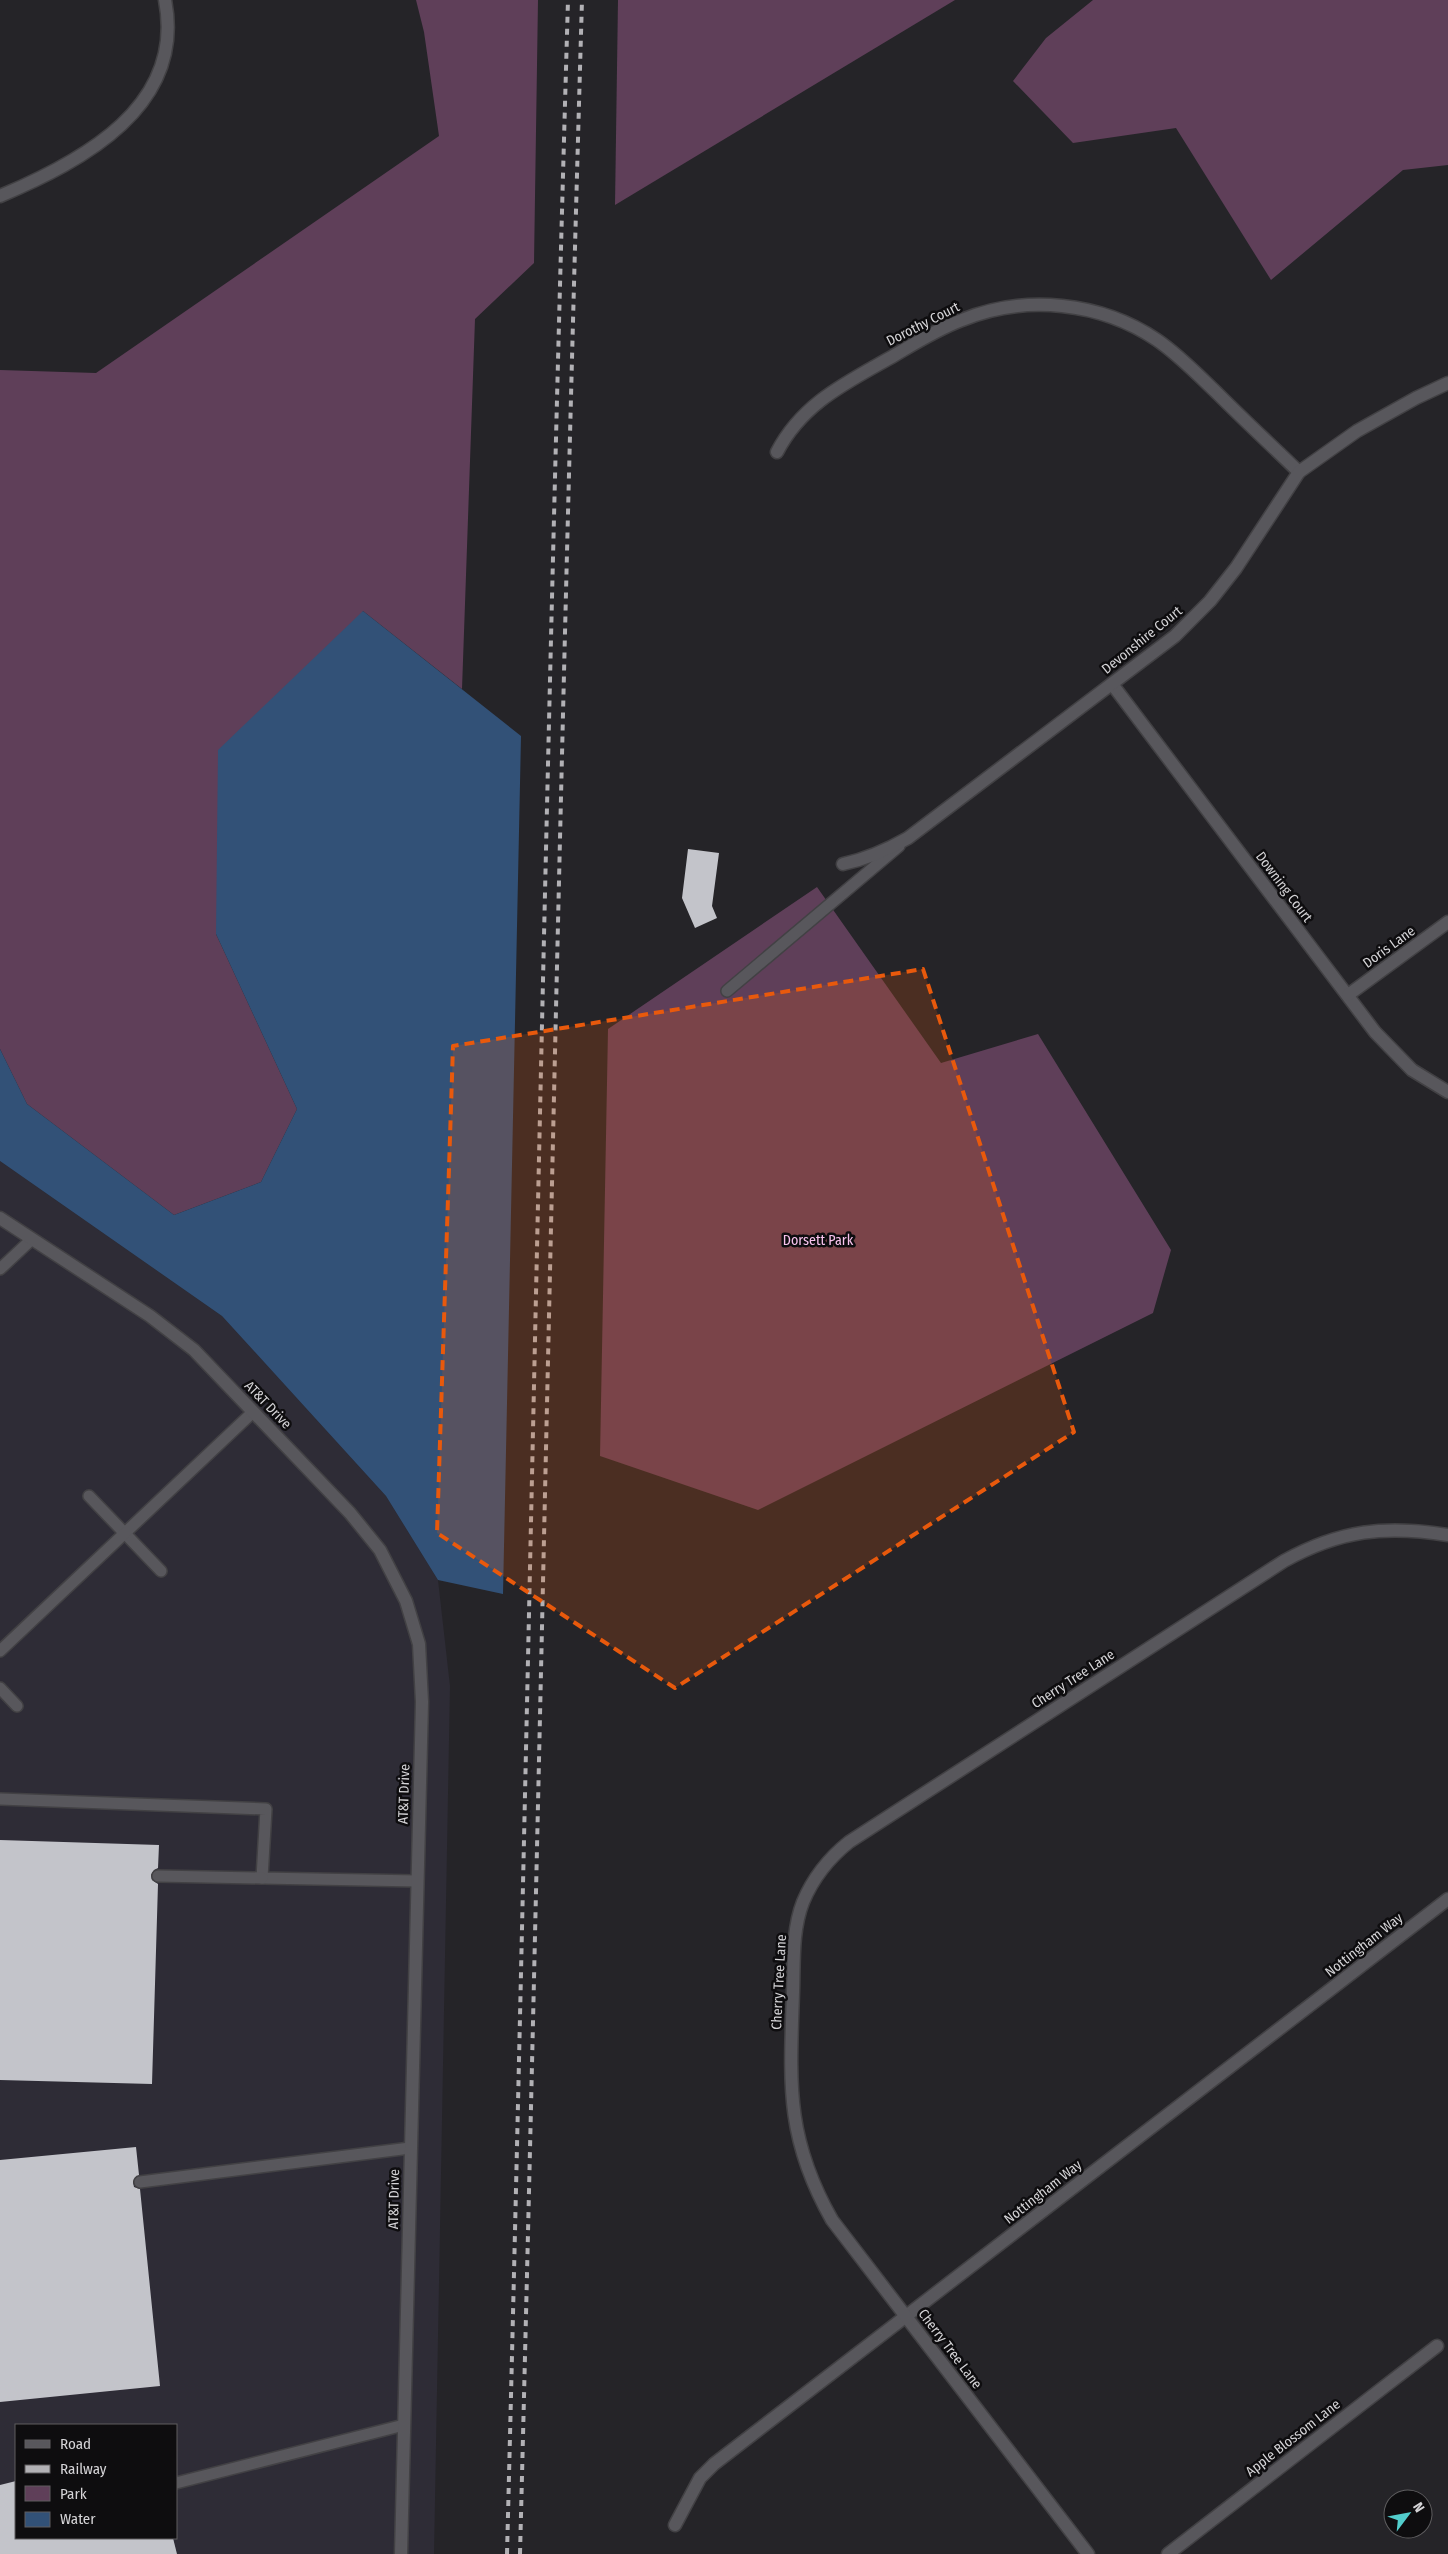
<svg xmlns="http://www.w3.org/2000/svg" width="1448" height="2554" font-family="'Fira Sans Condensed',sans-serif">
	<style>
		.built { fill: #2e2c36; fill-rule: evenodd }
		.green { fill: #5f3f59 }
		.water { fill: #325177 }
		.building { fill: #c3c4ca }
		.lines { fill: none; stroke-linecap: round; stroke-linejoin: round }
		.service-casing { stroke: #424144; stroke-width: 14 }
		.minor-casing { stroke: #424144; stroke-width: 15 }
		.service { stroke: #58575c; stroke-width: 11 }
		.minor { stroke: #58575c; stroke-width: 12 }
		.rail { stroke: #b2b1b5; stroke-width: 4; stroke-dasharray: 6 6; stroke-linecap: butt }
		.marked { fill: #e8590c; fill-opacity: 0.2; stroke: #e8590c; stroke-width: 4; stroke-dasharray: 10 6; stroke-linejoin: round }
		.labels { text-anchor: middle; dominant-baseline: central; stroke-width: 5; stroke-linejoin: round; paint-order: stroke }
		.street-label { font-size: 14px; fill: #d5d4d7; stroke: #0e0d0f }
		.park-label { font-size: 14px; fill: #f9c3ee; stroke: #0e0d0f }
	</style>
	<rect width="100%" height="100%" fill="#252428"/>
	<path class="built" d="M0,1161l222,155 164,180 52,84 12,106 -16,868h-434zM16,2425h160v113h-160z"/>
	<g class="green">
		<polygon points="416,0 538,0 534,263 475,319 462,689 363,611 216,934 297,1109 261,1182 174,1215 27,1104 0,1049 0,370 96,373 439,136 424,32"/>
		<polygon points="618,0 955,0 615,205"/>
		<polygon points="1093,0 1448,0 1448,165 1403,170 1271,280 1176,128 1073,143 1013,81 1046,38"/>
		<polygon points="817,887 941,1063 1038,1034 1171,1250 1153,1313 758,1510 600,1456 608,1029"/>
	</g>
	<polygon class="water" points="363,611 521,736 503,1594 438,1580 386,1496 222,1316 0,1161 0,1049 27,1104 174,1215 261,1182 297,1109 216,934 218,750"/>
	<g class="building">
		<polygon points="688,849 719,853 712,906 717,918 695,928 682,898"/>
		<polygon points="0,1840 159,1845 158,1868 154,1870 151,1875 152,1880 158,1884 152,2084 0,2080"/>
		<polygon points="136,2147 139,2175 133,2182 134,2187 140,2189 160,2386 0,2402 0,2160"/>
		<polygon points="16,2481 16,2538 173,2538 177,2554 0,2554 0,2485"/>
	</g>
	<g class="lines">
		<g class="service-casing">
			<g id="service">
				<polyline points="727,991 899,846"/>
				<polyline points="0,1269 32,1239"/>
				<polyline points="89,1496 161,1571"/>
				<polyline points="0,1651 253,1412"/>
				<polyline points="0,1688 17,1706"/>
				<polyline points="0,1799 266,1809 262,1878 417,1881"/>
				<polyline points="158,1876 262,1878"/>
				<polyline points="140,2182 410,2148"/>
				<polyline points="176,2483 404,2425"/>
			</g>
		</g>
		<g class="minor-casing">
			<g id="minor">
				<path d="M0,196c83,-35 186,-90 165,-196"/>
				<path d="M777,452c26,-50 71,-70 118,-97 22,-13 43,-26 67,-35 63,-26 139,-18 195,20 22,15 41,35 60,53 27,27 55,53 82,79"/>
				<polyline points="1112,684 1375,1032 1412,1070 1448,1092"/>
				<path d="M843,864c24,-5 44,-14 65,-26l267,-202 35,-35 26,-33 63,-96 58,-41 59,-33 32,-15"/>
				<polyline points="1348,995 1448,922"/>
				<polyline points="0,1218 150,1316 194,1350 350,1513 380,1550 406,1601 419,1644 422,1702 401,2554"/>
				<polyline points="675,2525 700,2478 714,2464 1448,1899"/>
				<path d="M1088,2554l-256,-334c-47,-83 -42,-137 -39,-228 1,-30 -1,-62 10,-90 10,-24 26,-44 46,-60l435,-281c56,-31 101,-36 164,-26"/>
				<polyline points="1168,2554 1437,2346"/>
			</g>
		</g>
		<use href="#service" class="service"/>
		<use href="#minor" class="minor"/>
		<g class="rail">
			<path d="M507,2554c22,-851 36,-1703 61,-2554"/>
			<path d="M520,2554c22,-851 37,-1703 62,-2554"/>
		</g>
	</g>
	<path class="marked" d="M923,969l151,463 -399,256 -238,-155 16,-487z"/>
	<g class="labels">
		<g class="street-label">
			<text transform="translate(923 324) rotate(-27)">Dorothy Court</text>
			<text transform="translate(1142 640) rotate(-39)">Devonshire Court</text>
			<text transform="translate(1284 887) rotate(53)">Downing Court</text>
			<text transform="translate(1389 947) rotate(-36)">Doris Lane</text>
			<text transform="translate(268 1405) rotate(46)">AT&amp;T Drive</text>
			<text transform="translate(1073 1679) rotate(-33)">Cherry Tree Lane</text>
			<text transform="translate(404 1794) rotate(-88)">AT&amp;T Drive</text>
			<text transform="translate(1364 1945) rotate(-38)">Nottingham Way</text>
			<text transform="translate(779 1982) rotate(-87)">Cherry Tree Lane</text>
			<text transform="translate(1043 2192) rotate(-38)">Nottingham Way</text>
			<text transform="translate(394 2199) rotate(-89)">AT&amp;T Drive</text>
			<text transform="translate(950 2349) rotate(53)">Cherry Tree Lane</text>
			<text transform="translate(1293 2438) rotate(-38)">Apple Blossom Lane</text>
		</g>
		<g class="park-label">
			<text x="818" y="1240">Dorsett Park</text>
		</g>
	</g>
	<rect x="15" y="2424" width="162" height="115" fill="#0e0d0f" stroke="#5e5d5f"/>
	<rect x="25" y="2440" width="25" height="8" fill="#58575c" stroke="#5e5d5f"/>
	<text x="60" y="2449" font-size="15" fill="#d5d4d7">Road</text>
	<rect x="25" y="2465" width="25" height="8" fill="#b2b1b5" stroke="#5e5d5f"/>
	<text x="60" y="2474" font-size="15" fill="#d5d4d7">Railway</text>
	<rect x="25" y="2486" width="25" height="15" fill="#5f3f59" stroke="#5e5d5f"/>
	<text x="60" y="2499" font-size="15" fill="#d5d4d7">Park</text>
	<rect x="25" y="2512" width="25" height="15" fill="#325177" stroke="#5e5d5f"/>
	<text x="60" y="2524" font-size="15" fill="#d5d4d7">Water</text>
	<g transform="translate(1408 2514) rotate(58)"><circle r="24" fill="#0e0d0f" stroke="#5e5d5f"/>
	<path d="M0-4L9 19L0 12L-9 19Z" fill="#52cdcc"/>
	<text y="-8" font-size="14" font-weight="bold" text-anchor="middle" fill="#d5d4d7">N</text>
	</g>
</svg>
